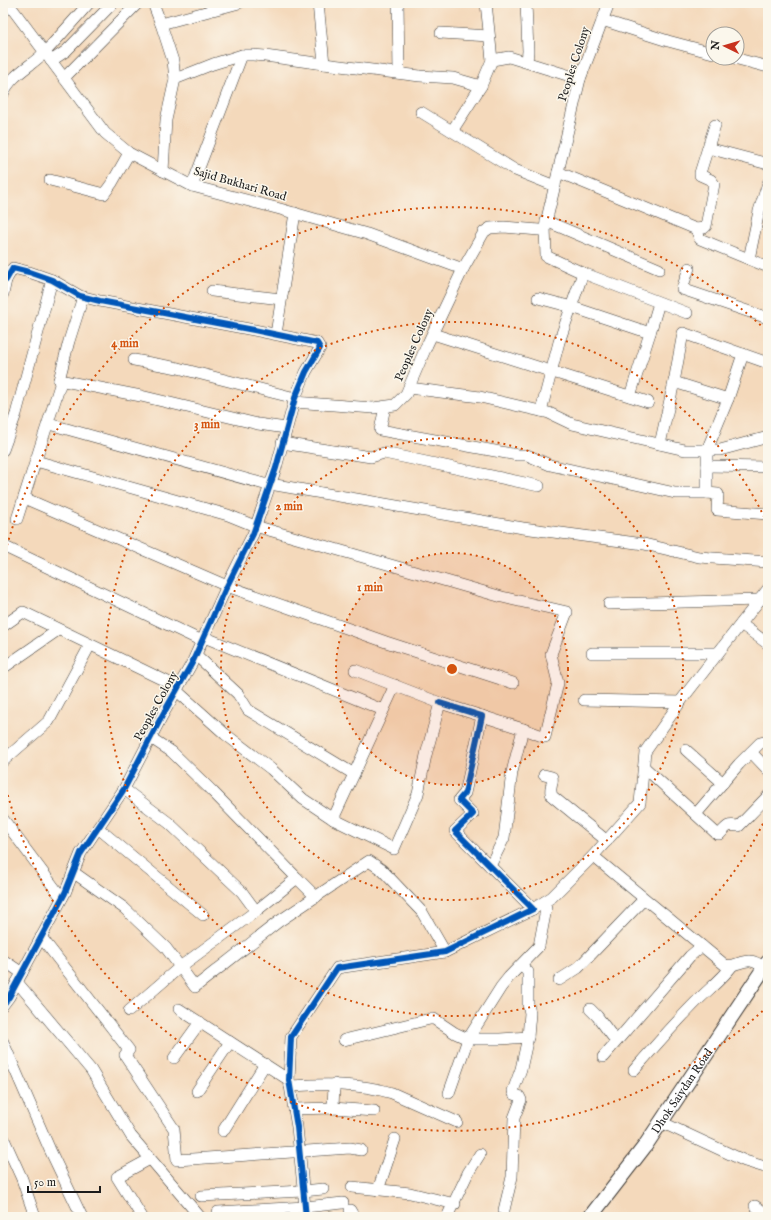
<svg xmlns="http://www.w3.org/2000/svg" width="771" height="1220" font-family="'IM FELL English',serif">
	<style>
		.lines { fill: none; stroke-linecap: round; stroke-linejoin: round }
		.minor-casing { stroke: #3c3834; stroke-width: 12 }
		.major-casing { stroke: #3c3834; stroke-width: 16 }
		.minor { stroke: #fff; stroke-width: 11 }
		.major { stroke: #fff; stroke-width: 14 }
		.cycleway-casing { stroke: #fbf7ec; stroke-width: 8 }
		.cycleway { stroke: #0057b8; stroke-width: 6 }
		.ring { fill: none; stroke: #d4530e; stroke-width: 2; stroke-dasharray: 2 4 }
		.labels { text-anchor: middle; dominant-baseline: central; stroke-width: 3; stroke-linejoin: round; paint-order: stroke }
		.street-label { font-size: 12px; fill: #1c1c1c; stroke: #fbf7ec }
		.centre { fill: #d4530e; stroke: #fbf7ec; stroke-width: 2 }
		.ring-label { font-size: 12px; text-anchor: middle; font-weight: bold; fill: #d4530e; stroke: #fbf7ec; stroke-width: 3; stroke-linejoin: round; paint-order: stroke }
	</style>
	<rect width="100%" height="100%" fill="#fbf7ec"/>
	<filter id="ink" filterUnits="userSpaceOnUse"><feTurbulence type="fractalNoise" baseFrequency=".025" numOctaves="2"/><feDisplacementMap in="SourceGraphic" scale="8" xChannelSelector="R" yChannelSelector="G"/><feConvolveMatrix kernelMatrix="1 2 1 2 8 2 1 2 1" color-interpolation-filters="sRGB"/></filter>
	<filter id="wash" filterUnits="userSpaceOnUse"><feTurbulence type="fractalNoise" baseFrequency=".012" numOctaves="4" result="noise"/><feDisplacementMap in="SourceGraphic" scale="16" xChannelSelector="R" yChannelSelector="G"/><feGaussianBlur stdDeviation="0.9" result="paint"/><feColorMatrix in="noise" values="0 0 0 0 0 0 0 0 0 0 0 0 0 0 0 0 0 1.4 0 .05"/><feComposite in="paint" operator="in"/></filter>
	<g filter="url(#wash)">
		<rect width="100%" height="100%" fill="#f4d9bb"/>
	</g>
	<g filter="url(#ink)">
		<g class="lines">
			<g class="minor-casing">
				<g id="minor">
					<polyline points="8,3 105,133 129,153 192,186 280,209 367,234 463,269"/>
					<polyline points="153,3 161,24"/>
					<polyline points="318,3 324,64"/>
					<polyline points="398,3 399,73"/>
					<polyline points="526,3 528,51 527,62"/>
					<polyline points="602,20 668,41 713,53"/>
					<polyline points="441,33 489,36"/>
					<polyline points="734,58 768,67"/>
					<polyline points="492,60 509,57 580,79"/>
					<polyline points="51,61 66,51 113,3"/>
					<polyline points="64,78 138,3"/>
					<polyline points="175,79 213,64 242,55 253,55 265,56 324,64 420,76 453,78 481,86 452,131"/>
					<polyline points="481,86 492,60 486,3"/>
					<path d="M3,94c8,-20 29,-28 43,-43 15,-16 29,-32 43,-48"/>
					<polyline points="421,112 515,170 555,186"/>
					<polyline points="708,148 768,164"/>
					<polyline points="163,171 166,120 175,79 173,61 161,24 239,3"/>
					<polyline points="558,172 696,229 700,239 768,267"/>
					<polyline points="50,180 104,194 112,183 129,153"/>
					<polyline points="192,186 242,55"/>
					<polyline points="546,221 659,269"/>
					<polyline points="696,229 704,228 706,226 714,184 711,180 700,175 700,173 715,125"/>
					<polyline points="749,259 759,211 768,183"/>
					<polyline points="689,268 682,289 768,318"/>
					<polyline points="583,273 687,313"/>
					<polyline points="3,279 6,280 13,268 29,272 52,280 80,296 100,301 254,330 317,343 320,348 306,372 295,398 276,468 253,534 225,590 192,663 162,716 124,789 81,853 65,893 9,997 3,1005"/>
					<polyline points="212,291 281,299"/>
					<polyline points="3,294 6,280"/>
					<polyline points="538,298 572,307 650,333 630,396"/>
					<polyline points="650,333 659,303"/>
					<polyline points="276,334 295,213"/>
					<polyline points="433,334 648,402"/>
					<polyline points="134,360 178,368 295,398"/>
					<polyline points="59,380 141,396 258,424 286,428"/>
					<polyline points="674,382 728,399 743,354"/>
					<polyline points="409,388 480,397 549,413 572,424 685,450 720,450 768,437"/>
					<polyline points="294,402 373,408 395,405 406,394 427,345 463,269 484,232 490,228 504,227 539,230 543,230 545,227"/>
					<polyline points="385,407 380,430 517,455 527,455 550,465 675,493 707,493 707,450 728,399"/>
					<polyline points="541,411 559,342 583,273 546,256 545,227 580,79 609,3"/>
					<polyline points="49,424 264,484 270,484 523,528 644,544 699,557 768,562"/>
					<polyline points="282,443 371,457 384,453 539,486"/>
					<polyline points="660,444 674,382 683,333 768,363"/>
					<polyline points="3,450 16,414 52,280"/>
					<polyline points="36,461 228,515 255,526 502,597 567,612 551,654 558,683 545,737 523,729"/>
					<polyline points="707,466 768,467"/>
					<polyline points="707,493 718,494 717,510 768,514"/>
					<polyline points="24,498 227,586 386,642 513,683"/>
					<polyline points="17,519 60,385 59,380 69,341 83,297"/>
					<polyline points="3,546 202,641"/>
					<polyline points="609,604 760,600"/>
					<polyline points="741,624 768,644"/>
					<polyline points="3,626 23,612 178,687"/>
					<polyline points="204,637 383,710"/>
					<polyline points="592,653 718,653"/>
					<polyline points="196,655 238,694 248,710 354,774 333,819"/>
					<polyline points="3,668 58,630"/>
					<polyline points="177,691 225,734 271,769 303,799 333,819 394,849 418,794 426,755 440,703 355,670"/>
					<polyline points="584,700 680,702"/>
					<polyline points="482,716 523,729 512,772 504,838 490,866"/>
					<polyline points="151,738 172,752 213,792 297,878"/>
					<polyline points="686,750 723,783"/>
					<polyline points="751,752 768,770"/>
					<polyline points="3,761 49,721 90,645"/>
					<path d="M644,767l73,67h3c9,-10 7,-9 19,-8l29,-30"/>
					<polyline points="354,774 395,685"/>
					<path d="M544,775l8,2c2,7 -4,11 0,19l55,45"/>
					<polyline points="124,789 169,823 242,892 256,911 180,967 129,1011"/>
					<polyline points="696,814 739,764 760,743 768,741"/>
					<polyline points="3,819 62,898"/>
					<polyline points="98,828 203,915"/>
					<path d="M593,856l132,109c8,3 16,-5 25,-4 5,0 10,4 15,6"/>
					<polyline points="73,872 124,908 166,948 195,987 278,922 369,861 382,870 422,912 445,952"/>
					<polyline points="533,909 552,897 593,856 640,803 645,752 683,698 768,589"/>
					<polyline points="256,911 297,878 316,897"/>
					<polyline points="41,937 129,1050 125,1055 174,1129 177,1160 350,1148 361,1150"/>
					<polyline points="3,960 22,973"/>
					<polyline points="559,980 578,968 644,899"/>
					<polyline points="17,982 91,1070 131,1136 200,1217"/>
					<polyline points="179,1009 289,1080"/>
					<polyline points="590,1009 597,1016 616,1041"/>
					<polyline points="344,1040 430,1019 434,1019 455,1033 468,1039 500,1039 528,1037"/>
					<polyline points="3,1042 50,1150 82,1217"/>
					<polyline points="603,1057 690,956 702,946"/>
					<polyline points="174,1058 200,1022"/>
					<path d="M634,1070c21,-24 41,-47 63,-69 12,-12 25,-22 35,-35"/>
					<path d="M290,1086c34,-2 69,-3 102,7l65,29"/>
					<polyline points="197,1091 230,1042"/>
					<polyline points="449,1093 468,1039 501,987 509,977 539,946 546,909 544,902"/>
					<polyline points="333,1108 334,1084"/>
					<polyline points="294,1109 333,1108 374,1111"/>
					<polyline points="661,1122 745,1161 768,1168"/>
					<polyline points="223,1131 265,1064"/>
					<polyline points="3,1137 22,1179 35,1217"/>
					<polyline points="352,1187 410,1193 455,1204"/>
					<polyline points="378,1190 395,1139"/>
					<polyline points="201,1196 303,1191 323,1189"/>
					<polyline points="755,1206 768,1215"/>
					<polyline points="350,1210 354,1217"/>
					<polyline points="504,1210 512,1177 514,1118 521,1100 519,1096 514,1094 513,1091 521,1069 528,1037 530,1013 528,1004 528,972 521,965"/>
					<polyline points="218,1212 305,1207 343,1203"/>
					<polyline points="142,1217 117,1177 150,1159"/>
					<polyline points="306,1217 297,1127 289,1080 291,1037 337,968 445,952 533,909 455,831 473,814 459,800 465,793 482,716 440,703"/>
					<polyline points="447,1217 468,1173 480,1154"/>
				</g>
			</g>
			<g class="major-casing">
				<g id="major">
					<path id="s1" d="M590,1217l55,-71 123,-184"/>
				</g>
			</g>
			<use href="#minor" class="minor"/>
			<use href="#major" class="major"/>
			<g class="cycleway-casing">
				<g id="cycleway">
					<polyline points="3,279 6,280 13,268 29,272 52,280 80,296 100,301 254,330 317,343 320,348 306,372 295,398 276,468 253,534 225,590 192,663 162,716 124,789 81,853 65,893 9,997 3,1005"/>
					<polyline points="306,1217 297,1127 289,1080 291,1037 337,968 445,952 533,909 455,831 473,814 459,800 465,793 482,716 440,703"/>
				</g>
			</g>
			<use href="#cycleway" class="cycleway"/>
		</g>
	</g>
	<circle cx="452" cy="669" r="116" fill="#d4530e" fill-opacity=".12"/>
	<g class="ring">
		<circle cx="452" cy="669" r="116"/>
		<circle cx="452" cy="669" r="231"/>
		<path d="M768 813A347 347 0 1 1 768 525"/>
		<path d="M767 1007A462 462 0 0 1 4 781M4 557A462 462 0 0 1 767 331"/>
	</g>
	<g class="labels">
		<g class="street-label">
			<text transform="translate(574 64) rotate(-72)">Peoples Colony</text>
			<text transform="translate(240 184) rotate(16)">Sajid Bukhari Road</text>
			<text transform="translate(414 345) rotate(-66)">Peoples Colony</text>
			<text transform="translate(156 706) rotate(-61)">Peoples Colony</text>
			<text stroke="none"><textPath href="#s1" startOffset="156">Dhok Saiydan Road</textPath></text>
		</g>
	</g>
	<circle cx="452" cy="669" r="6" class="centre"/>
	<g class="ring-label">
		<text x="125" y="347">4 min</text>
		<text x="207" y="428">3 min</text>
		<text x="289" y="510">2 min</text>
		<text x="370" y="591">1 min</text>
	</g>
	<rect width="771" height="1220" fill="none" stroke="#fbf7ec" stroke-width="16"/>
	<g transform="translate(725 46) rotate(275)"><circle r="19" fill="#fbf7ec" stroke="#a29f99"/>
	<path d="M0-3L7 15L0 10L-7 15Z" fill="#c8321e"/>
	<text y="-6" font-size="11" font-weight="bold" text-anchor="middle" fill="#1c1c1c">N</text>
	</g>
	<path d="M28 1186v6h72v-6" fill="none" stroke="#1c1c1c" stroke-width="2"/>
	<text x="34" y="1186" font-size="12" fill="#1c1c1c" stroke="#fbf7ec" stroke-width="3" paint-order="stroke">50 m</text>
</svg>
